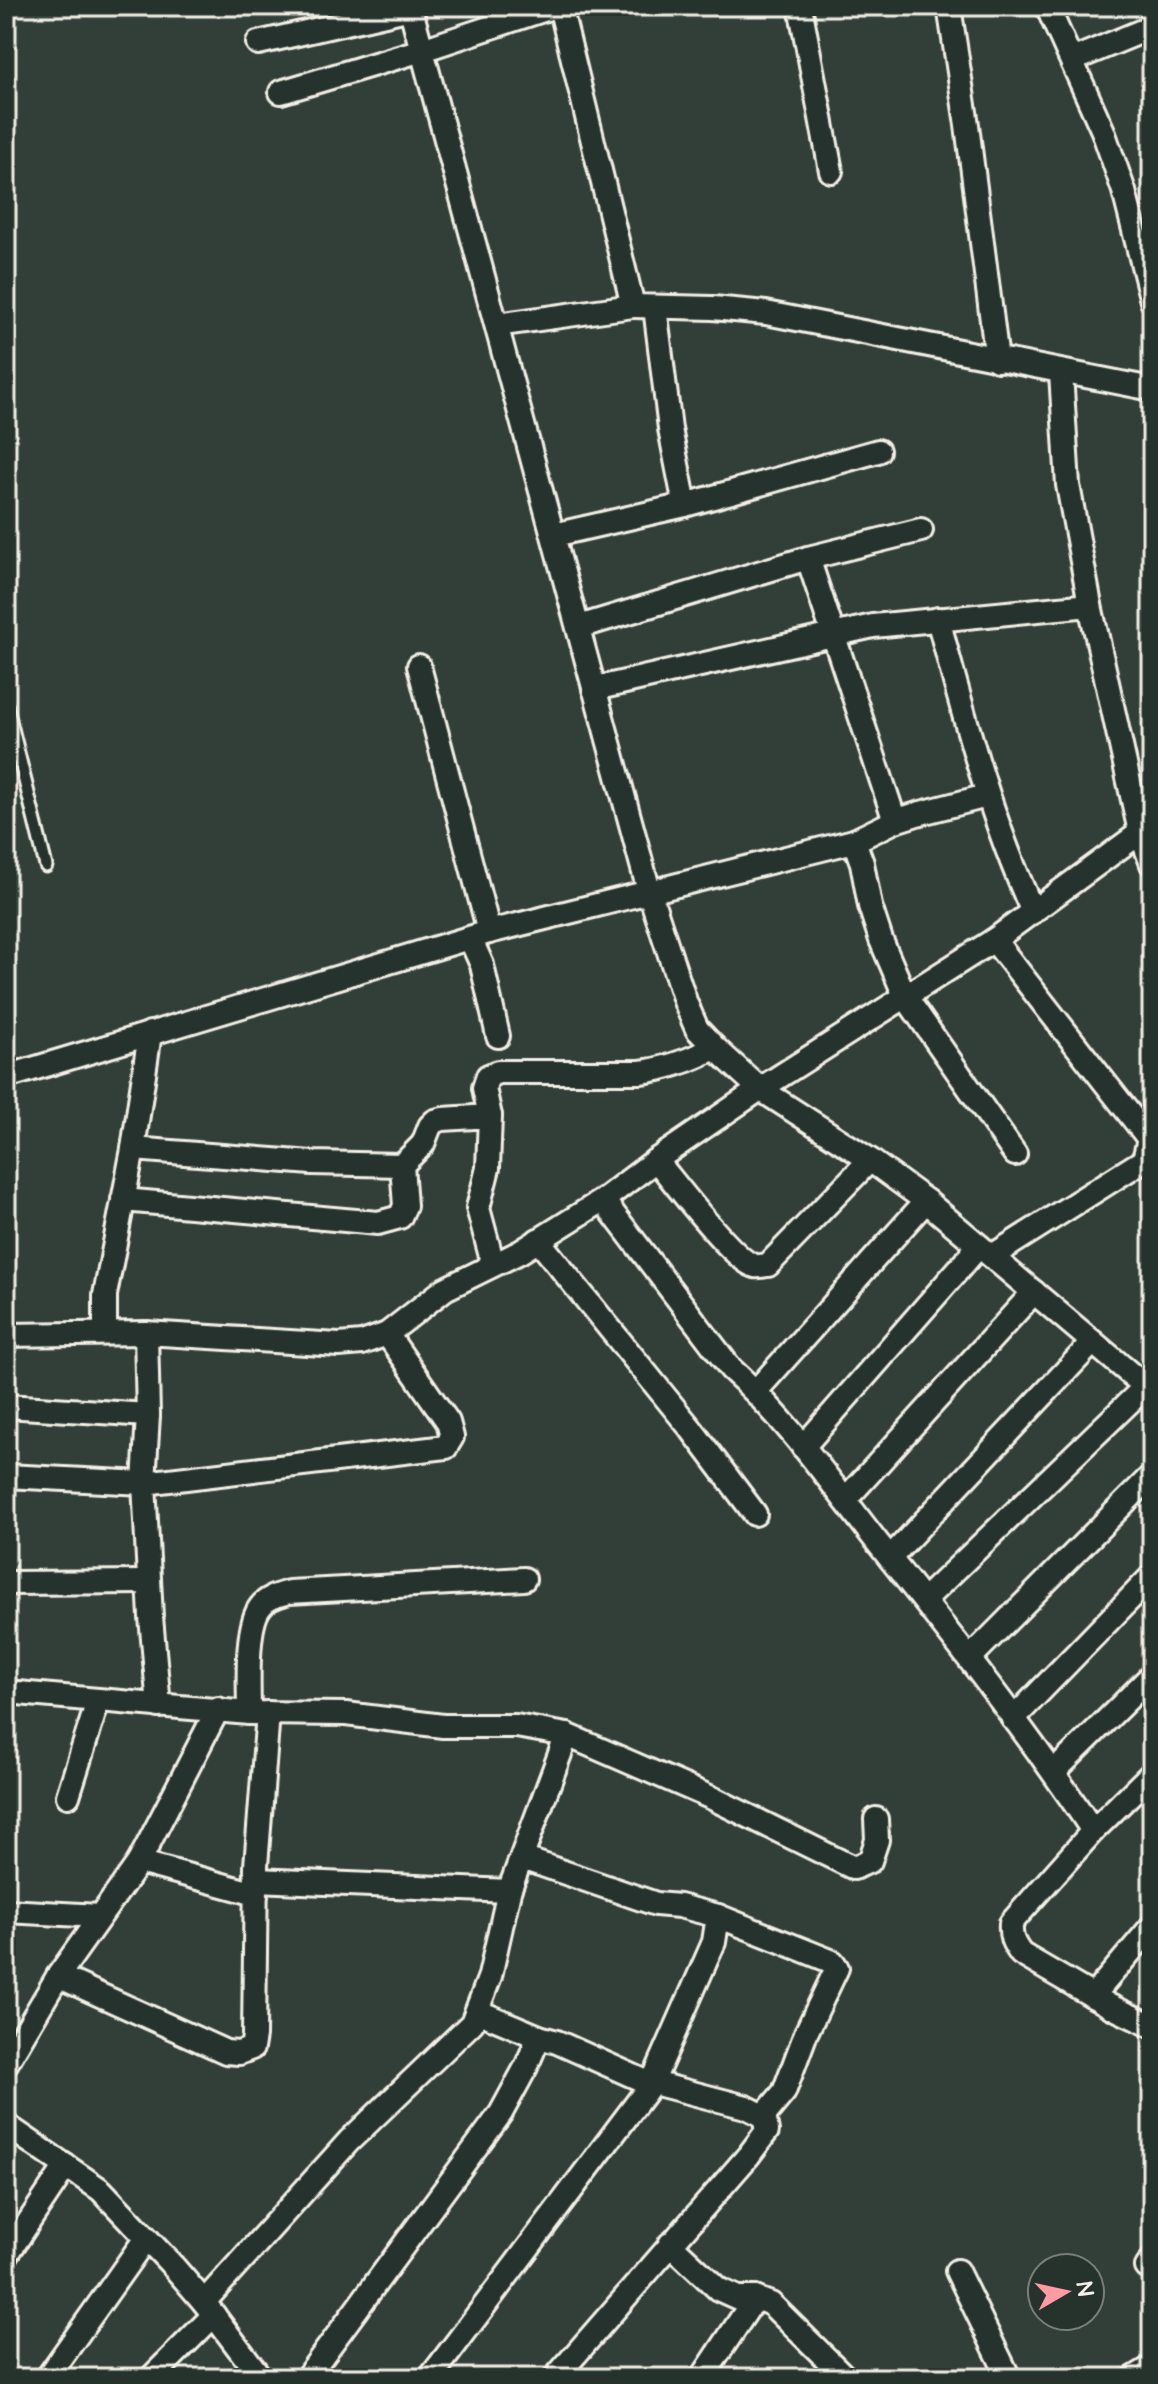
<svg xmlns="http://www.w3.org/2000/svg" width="1158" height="2384" font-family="'Architects Daughter',sans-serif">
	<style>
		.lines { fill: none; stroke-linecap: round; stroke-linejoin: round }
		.lane-casing { stroke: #f4f1e8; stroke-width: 17 }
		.street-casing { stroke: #f4f1e8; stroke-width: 28 }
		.lane { stroke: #26332d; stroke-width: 11 }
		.street { stroke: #26332d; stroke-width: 22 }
	</style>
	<rect width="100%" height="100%" fill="#323e38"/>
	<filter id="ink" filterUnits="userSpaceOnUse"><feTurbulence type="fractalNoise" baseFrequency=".0125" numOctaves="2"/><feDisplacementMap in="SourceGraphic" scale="16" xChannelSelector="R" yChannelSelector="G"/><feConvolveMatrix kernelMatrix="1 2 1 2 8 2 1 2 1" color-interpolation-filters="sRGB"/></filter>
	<g filter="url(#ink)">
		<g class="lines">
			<g class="lane-casing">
				<polyline id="lane" points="6,704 46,866"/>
			</g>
			<g class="street-casing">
				<g id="street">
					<polyline points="410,6 649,891 686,1004 697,1029 715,1048 760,1089 870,1160 926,1201 1152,1392"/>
					<polyline points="560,6 633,306 713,308 766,313 1152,389"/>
					<polyline points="800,6 831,171"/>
					<polyline points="949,6 967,125 997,360"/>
					<polyline points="1047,6 1103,131 1124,191 1152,301"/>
					<polyline points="258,43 411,8"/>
					<polyline points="1072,60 1152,27"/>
					<polyline points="281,92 422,50 555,6"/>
					<polyline points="655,307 670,429 685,505"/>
					<polyline points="497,325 633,306"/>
					<polyline points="1061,373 1068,485 1090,605 1140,832 1152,864"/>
					<polyline points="554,535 685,505 878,451"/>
					<polyline points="808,558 895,821"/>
					<path d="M938,619c27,101 52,198 95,293"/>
					<polyline points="579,627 808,558 921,530"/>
					<polyline points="419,666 489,932"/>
					<polyline points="594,689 873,626 1090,605"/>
					<polyline points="987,796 917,814 895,821 854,841 862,863 870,906 881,940 905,996 1015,1154"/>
					<polyline points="471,940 482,965 498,1036"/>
					<polyline points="6,1077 489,932 854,841"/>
					<path d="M490,1116l-6,-28 4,-12 10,-4h142c27,-3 50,-12 75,-24"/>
					<polyline points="133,1149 312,1163 402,1165 423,1144 430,1126 435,1121 443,1119 490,1116 488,1168 478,1208 493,1264"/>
					<path d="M656,1160c17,20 77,101 99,106 4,1 9,-1 13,-1l102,-105"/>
					<polyline points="123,1200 378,1223 400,1217 405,1206 402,1165"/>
					<path d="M603,1200l128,169c56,50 100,114 146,173 75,94 150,189 216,289l-82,92c-1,14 2,20 10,31l89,52 42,20"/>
					<polyline points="538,1240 692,1430 755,1514"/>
					<polyline points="992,1256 1144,1160 1149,1139 994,940"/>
					<polyline points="105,1333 105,1295 133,1149 150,1033"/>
					<polyline points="146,1333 148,1415 144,1483 151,1617 159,1706"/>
					<polyline points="6,1335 146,1333 339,1345 362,1343 387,1334 445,1289 520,1252 603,1200 656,1160 760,1089 994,940 1152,824"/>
					<polyline points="756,1391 926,1201"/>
					<polyline points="6,1406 148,1415"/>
					<polyline points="803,1447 979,1246"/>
					<polyline points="6,1476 144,1483 446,1447 452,1437 448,1422 387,1334"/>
					<polyline points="845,1500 1034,1292"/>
					<polyline points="890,1558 1093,1342"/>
					<polyline points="6,1583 149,1582"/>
					<polyline points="924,1600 1146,1386"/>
					<polyline points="970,1658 1152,1475"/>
					<polyline points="6,1692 249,1713 346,1714 443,1726 516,1726 567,1735 712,1798 854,1868 870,1861 877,1840 876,1819"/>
					<path d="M249,1713c0,-26 -4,-88 12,-107 7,-9 18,-11 28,-14l235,-13"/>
					<polyline points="1013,1719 1152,1576"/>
					<polyline points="1054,1772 1152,1675"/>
					<polyline points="68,1796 98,1701"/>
					<polyline points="1093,1831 1152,1773"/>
					<polyline points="139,1862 256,1894"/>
					<polyline points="256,1880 509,1891"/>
					<polyline points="6,1911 100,1916"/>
					<polyline points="718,1916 833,1962 837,1968 806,2033 784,2092 764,2116"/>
					<polyline points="58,1976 226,2052 239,2053 252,2048 254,2036 256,1866 268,1713"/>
					<polyline points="1093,1996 1152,1926"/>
					<polyline points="477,2011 539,2037 557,2042 642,2080 746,2107 764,2116 767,2131 749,2155 555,2378"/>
					<polyline points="6,2064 58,1976 139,1862 218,1709"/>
					<polyline points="6,2125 101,2190 173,2266 204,2302 261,2378"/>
					<polyline points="670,2244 718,2289 738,2298 755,2298 771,2304 846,2378"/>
					<polyline points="6,2256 66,2166"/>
					<polyline points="1147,2267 1152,2260"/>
					<polyline points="957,2271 1009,2378"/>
					<polyline points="204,2302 349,2141 472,2023 490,1976 509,1891 567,1735"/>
					<polyline points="47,2378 146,2238"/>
					<polyline points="151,2378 214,2315"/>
					<polyline points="306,2378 501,2113 526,2067 539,2037"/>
					<polyline points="430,2378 652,2083 714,1942 718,1916 679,1906 656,1904 522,1858"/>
					<polyline points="702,2378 755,2298"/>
					<polyline points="1134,2378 1152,2367"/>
				</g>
			</g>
			<use href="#lane" class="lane"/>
			<use href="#street" class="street"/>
		</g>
	</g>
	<rect width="1158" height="2384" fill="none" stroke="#26332d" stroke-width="32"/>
	<rect x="16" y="16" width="1126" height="2352" fill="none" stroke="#f4f1e8" stroke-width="3" filter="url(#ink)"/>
	<g transform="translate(1066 2292) rotate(81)"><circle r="38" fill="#26332d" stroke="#787f78" stroke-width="2"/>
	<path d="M0-6L14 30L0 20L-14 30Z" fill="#ff9aa2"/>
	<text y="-12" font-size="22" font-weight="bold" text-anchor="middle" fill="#f4f1e8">N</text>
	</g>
</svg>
